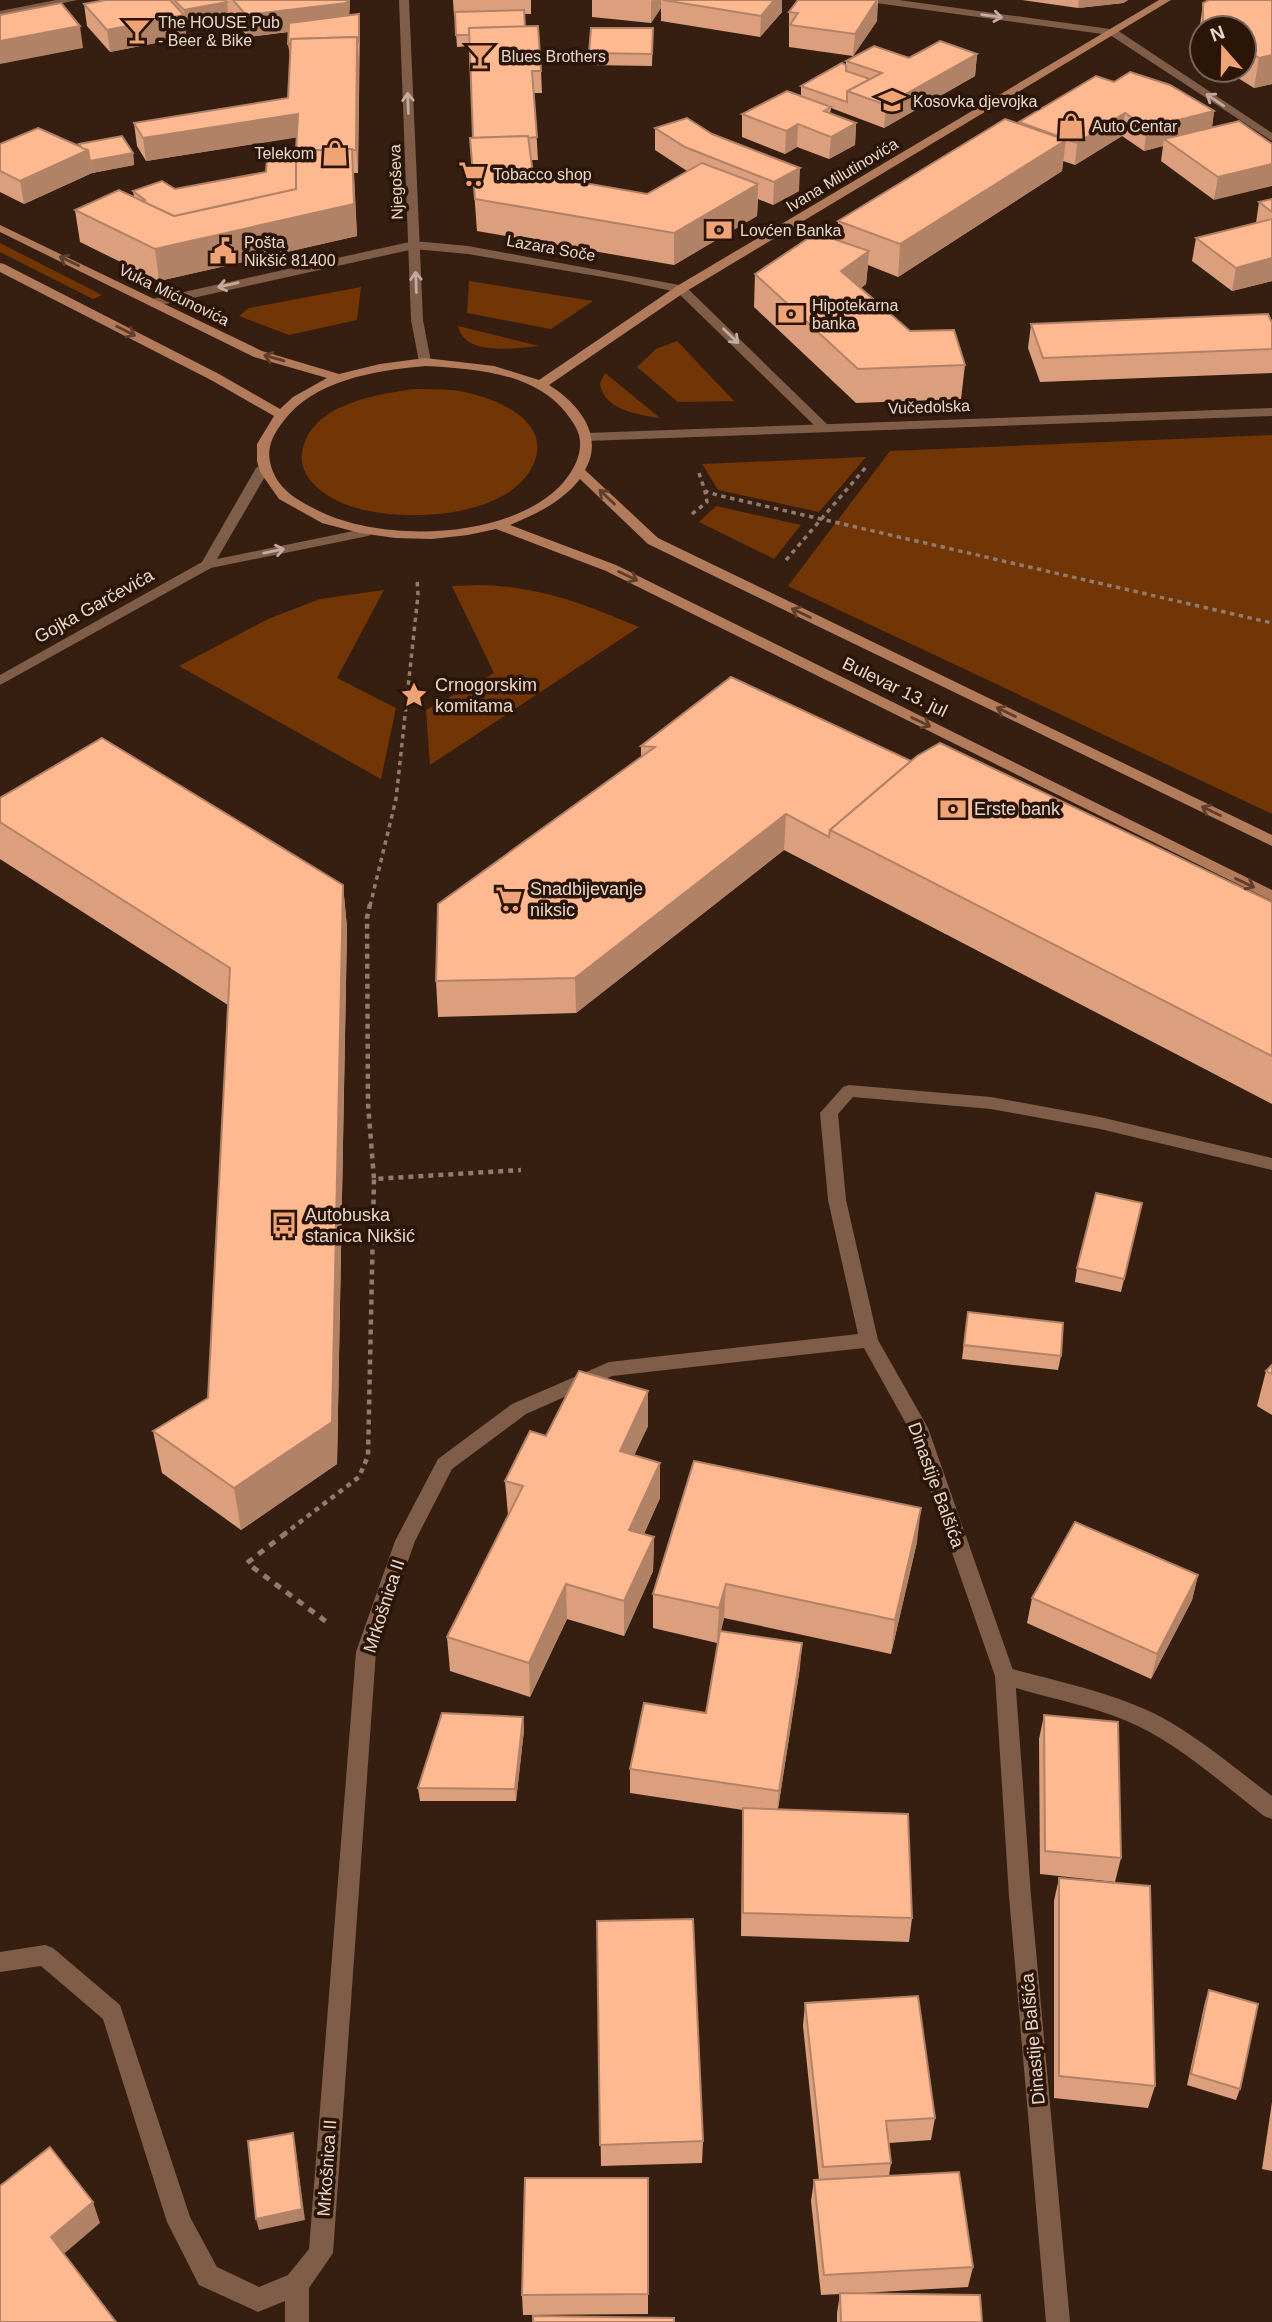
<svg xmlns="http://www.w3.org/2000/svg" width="1272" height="2322" font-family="Arial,sans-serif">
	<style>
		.green { fill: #723506 }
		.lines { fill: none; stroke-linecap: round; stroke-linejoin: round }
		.path-far2 { stroke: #8f7b6f; stroke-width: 3.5; stroke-dasharray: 4.5 4.5; stroke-linecap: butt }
		.path-far1 { stroke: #8f7b6f; stroke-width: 4.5; stroke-dasharray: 5 5; stroke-linecap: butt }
		.path { stroke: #8f7b6f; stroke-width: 5; stroke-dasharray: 7 7; stroke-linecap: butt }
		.lane { fill: #7f5d49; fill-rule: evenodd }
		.street { fill: #7f5d49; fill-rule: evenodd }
		.secondary { fill: #b27b5b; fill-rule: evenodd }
		.wall { fill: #db9f7d }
		.shaded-wall { fill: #b28266 }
		.building { fill: #ffb991; stroke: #b28266; stroke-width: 2 }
		.oneway { stroke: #c3ac9f }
		.oneway2 { stroke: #613e29 }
		.labels { text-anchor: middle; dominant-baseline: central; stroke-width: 7; stroke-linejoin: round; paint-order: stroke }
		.far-poi-label { font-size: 16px; fill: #e8d7ce; stroke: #2b1507; text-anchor: start }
		.far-street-label { font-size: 16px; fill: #e8d7ce; stroke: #2b1507 }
		.street-label { font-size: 18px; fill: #e8d7ce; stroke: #2b1507 }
		.poi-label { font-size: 18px; fill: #e8d7ce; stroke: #2b1507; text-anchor: start }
	</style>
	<rect width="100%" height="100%" fill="#361f10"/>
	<g class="green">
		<polygon points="0,243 102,295 93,299 0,252"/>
		<polygon points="469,281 593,301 551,329 467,313"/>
		<polygon points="361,287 357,320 289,335 239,316 249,308"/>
		<path d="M458,326l81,20c-22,2 -75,11 -81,-20z"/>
		<polygon points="677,341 734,401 678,402 637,367 656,349"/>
		<path d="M605,373l55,45c-21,-3 -57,-8 -60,-35z"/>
		<path d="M414,389c12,0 25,0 37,1 32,3 97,25 85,67 -18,66 -155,70 -204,41 -16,-9 -33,-25 -30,-45 8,-49 72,-58 112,-64z"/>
		<polygon points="1272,435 1272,814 788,586 890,451"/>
		<polygon points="866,457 819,512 718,490 702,464"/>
		<polygon points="716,506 801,525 774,559 699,522"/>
		<path d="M479,585c64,2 102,18 160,42l-209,138 -4,-55 68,-37 -42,-87z"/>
		<polygon points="384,590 337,678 396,708 381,779 179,666 268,619 320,599"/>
	</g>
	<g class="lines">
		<g class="path-far2">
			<polyline points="699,473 705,491 717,495 1272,623"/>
			<polyline points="692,514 707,502 705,491"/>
			<polyline points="786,560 867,466"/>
			<polyline points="370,906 396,799 418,595 417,578"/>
		</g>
		<g class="path-far1">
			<polyline points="370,904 367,918 368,1104 374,1179 521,1170"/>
			<polyline points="283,1535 359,1477 368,1456 374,1179"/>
		</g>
		<polyline class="path" points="286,1533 247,1563 328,1623"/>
		<g class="lane">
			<polygon points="414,241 468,246 685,286 831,428 830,431 820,431 677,292 620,280 468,254 414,249 152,307 146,303 152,299"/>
			<path d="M1005,1667c53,15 109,25 158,51 39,22 73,51 109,78v23l-8,-3c-44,-34 -86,-73 -137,-95 -42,-18 -87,-24 -129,-39l-3,-6 3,-6z"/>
		</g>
		<g class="street">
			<polygon points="56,0 77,0 0,17 0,11"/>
			<polygon points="399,0 409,0 423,320 431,362 425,366 419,362 411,320"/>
			<polygon points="871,0 899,0 1117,30 1272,133 1272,141 1110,35 876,3"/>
			<polygon points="1272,408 1272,416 587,441 581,437 587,433"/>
			<polygon points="263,464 270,468 217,559 368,528 375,532 368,536 211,568 0,685 0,675 202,562 256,468"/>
			<polygon points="849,1085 991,1097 1100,1117 1272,1158 1272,1170 1100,1129 991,1109 853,1097 838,1114 846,1200 878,1340 928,1428 1015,1676 1031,1896 1070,2322 1046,2322 1009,1896 995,1676 909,1429 864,1348 612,1376 526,1414 452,1469 415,1541 376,1652 333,2253 309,2288 309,2322 285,2322 285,2301 258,2312 199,2285 167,2222 103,2019 41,1966 0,1972 0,1952 45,1945 53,1948 120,2005 190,2217 217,2267 259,2287 288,2275 309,2249 356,1652 395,1541 438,1459 512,1404 609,1362 858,1334 828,1200 820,1113 843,1087"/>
		</g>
		<path class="secondary" d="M1159,0h12l-486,292 -136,93c29,18 56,50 36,85l73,68 614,297v11l-624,-302 -68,-65c-18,23 -44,35 -70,46l106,40 656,325v11l-666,-330 -110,-42 -28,6 -36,4 -37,-1 -35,-5 -38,-10 -43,-24 -19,-27 -3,-11v-17l17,-28 -63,-36 -211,-108v-9l4,1 215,110 61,35 13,-12 34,-19 -73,-21 -254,-125v-7l262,126 77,23 41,-10 45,-6 69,8 45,14 138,-94zM425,366c55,3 120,7 150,60 12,20 1,42 -13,58 -51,55 -176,59 -241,28 -22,-11 -45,-22 -51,-50 -3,-15 3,-27 12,-39 32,-44 93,-52 143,-57z"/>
	</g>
	<g class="wall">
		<polygon points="106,0 350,0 349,16 360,26 358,173 354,173 357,236 159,281 80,242 75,210 134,197 133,191 175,189 266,172 296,156 297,137 146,161 137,146 134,123 288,98 290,56 288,44 289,32 248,37 228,13 184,21 186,37 110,52 87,26 84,4"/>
		<polygon points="453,0 531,0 531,14 524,14 525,27 541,71 542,93 534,93 538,160 531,160 533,174 647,194 687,171 655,150 655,128 799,191 773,205 758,199 757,216 674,265 477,231 470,138 473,138 469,46 457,47 455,16 454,16"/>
		<polygon points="592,0 782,0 782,12 760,37 661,21 661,8 651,23 592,17"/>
		<polygon points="798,0 878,0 877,21 853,56 789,47 789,12"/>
		<polygon points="1022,0 1128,0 1123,3 1078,8"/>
		<polygon points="1272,0 1272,84 1254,88 1225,70 1244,70 1244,28 1202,28 1202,55 1198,52 1199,33 1203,3"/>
		<polygon points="653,28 652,66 589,65 589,53"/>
		<polygon points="977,54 975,76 884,128 831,108 830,113 856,123 855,145 829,159 797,147 785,154 742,137 742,114 801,96 801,86 846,65 846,61"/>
		<polygon points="1114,82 1214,111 1212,127 1239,121 1214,200 1161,161 1163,146 1144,151 1122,136 1075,165 1063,161 1062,171 898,277 868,265 866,284 861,288 910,331 965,365 961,399 856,403 754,307 755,274 837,241 838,221 1019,124 1019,122"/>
		<polygon points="0,144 80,147 79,144 133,153 134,165 92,173 24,204 0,192"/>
		<polygon points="1272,199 1272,281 1232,291 1192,261 1196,238 1256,223 1259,202"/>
		<polygon points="1272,323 1272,373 1040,382 1028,348 1031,324"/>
		<polygon points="641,746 911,761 1272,902 1272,1104 784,850 576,1013 438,1017 436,981 641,757"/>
		<polygon points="0,798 343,885 347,928 337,1464 241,1530 162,1473 153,1431 208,1398 228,1005 0,859"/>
		<polygon points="1142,1203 1121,1292 1075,1282 1077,1268"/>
		<polygon points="966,1325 1061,1356 1058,1370 962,1359"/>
		<polygon points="1272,1365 1272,1415 1257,1406 1266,1371"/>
		<polygon points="648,1391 648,1426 634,1455 660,1498 644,1534 654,1537 653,1571 624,1636 567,1619 530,1697 450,1671 447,1637 509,1516 508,1515 505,1481 546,1436"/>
		<polygon points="917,1542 891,1654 724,1618 721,1631 800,1667 778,1809 912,1918 909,1942 741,1936 742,1832 743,1810 630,1793 630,1769 706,1713 720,1633 717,1643 653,1628 653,1594"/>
		<polygon points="1198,1575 1192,1600 1151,1679 1027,1623 1032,1598"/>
		<polygon points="1044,1715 1121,1858 1115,1882 1040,1874 1039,1739"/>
		<polygon points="523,1717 524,1730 516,1801 420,1801 418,1788"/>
		<polygon points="1059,1878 1155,2086 1148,2108 1054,2098 1054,1901"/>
		<polygon points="597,1921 703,2141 702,2163 601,2166"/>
		<polygon points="1209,1990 1240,2089 1236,2100 1187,2085 1205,2002"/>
		<polygon points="805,2003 935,2118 931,2140 889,2143 891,2163 889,2176 973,2267 968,2287 860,2293 982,2322 837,2322 837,2313 840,2294 821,2295 811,2201 814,2180 819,2180 803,2026"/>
		<polygon points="1272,2102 1272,2171 1262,2169"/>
		<polygon points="648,2178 648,2314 523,2315 522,2295"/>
	</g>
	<g class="shaded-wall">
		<polygon points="350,0 349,24 248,37 246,15"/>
		<polygon points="652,0 661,0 661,8 651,23 651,2"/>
		<polygon points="774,0 782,0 782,12 760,37 761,16"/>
		<polygon points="877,0 877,21 853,56 855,34"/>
		<polygon points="1079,0 1128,0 1123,3 1078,8"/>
		<polygon points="227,2 228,13 185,22 184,10"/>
		<polygon points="184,15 186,37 110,52 107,30"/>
		<polygon points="80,26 83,48 0,64 0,41"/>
		<polygon points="357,37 359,59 358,173 356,150"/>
		<polygon points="977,54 975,76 884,128 886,105"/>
		<polygon points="1272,55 1272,84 1254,88 1259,58"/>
		<polygon points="1214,111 1211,134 1164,139 1163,146 1144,151 1147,128"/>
		<polygon points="1125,113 1122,136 1075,165 1077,143"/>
		<polygon points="298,114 300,137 146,161 143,138"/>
		<polygon points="856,123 855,145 829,159 831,137"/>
		<polygon points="798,124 797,147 785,154 786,131"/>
		<polygon points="1066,140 1062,171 898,277 900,244"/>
		<polygon points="352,149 357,236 159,281 155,249"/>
		<polygon points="88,150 92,173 24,204 20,181"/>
		<polygon points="133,153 134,165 92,173 90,161"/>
		<polygon points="1272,164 1272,186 1214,200 1218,177"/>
		<polygon points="800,168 799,191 773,205 774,182"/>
		<polygon points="758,184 757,216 674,265 674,233"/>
		<polygon points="869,251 866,284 839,303 841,271"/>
		<polygon points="1272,258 1272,281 1232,291 1236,268"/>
		<polygon points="786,814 784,850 576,1013 575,978"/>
		<polygon points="343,885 347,928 337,1464 241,1530 234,1488"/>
		<polygon points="648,1391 648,1426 620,1486 620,1451"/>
		<polygon points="660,1463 660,1498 630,1564 629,1530"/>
		<polygon points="921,1508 917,1542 891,1654 895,1620"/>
		<polygon points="654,1537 653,1571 624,1636 624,1601"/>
		<polygon points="1198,1575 1192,1600 1151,1679 1157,1654"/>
		<polygon points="566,1584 567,1619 530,1697 529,1663"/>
		<polygon points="726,1584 724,1618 717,1643 719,1608"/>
		<polygon points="802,1643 800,1667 777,1815 779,1791"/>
		<polygon points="523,1717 524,1730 516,1801 515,1789"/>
		<polygon points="293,2133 295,2144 305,2220 259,2230 256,2219"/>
		<polygon points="93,2202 100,2223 59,2258 51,2237"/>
	</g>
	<g class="building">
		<polygon points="106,0 170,0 184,15 107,30 84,4"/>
		<polygon points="174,0 225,0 227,2 184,10"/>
		<polygon points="233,0 347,0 347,3 246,15"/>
		<polygon points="663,0 774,0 761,16"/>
		<polygon points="798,0 877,0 855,34 790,25 798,13 789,12"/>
		<polygon points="1209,0 1272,0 1272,55 1259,58 1244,48 1244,28 1212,28 1203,22 1203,3"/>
		<polygon points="61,3 80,26 0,41 0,15"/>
		<polygon points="524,10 525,27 469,28 469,35 456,35 455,12"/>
		<polygon points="359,14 359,42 357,42 357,37 291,39 290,44 288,44 289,23"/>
		<polygon points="538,26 541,71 532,71 537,137 528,138 528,136 473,138 469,28"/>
		<polygon points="591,28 653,28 652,54 589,53"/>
		<polygon points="357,37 356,150 352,150 352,149 296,151 298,114 143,138 134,123 288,98 291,39"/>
		<polygon points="940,41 977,54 886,105 847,91 882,73 846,61 874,46 909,58"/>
		<polygon points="842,63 846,65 846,71 870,79 847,91 847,102 801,86"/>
		<polygon points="1130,72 1170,85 1214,111 1147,128 1125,113 1077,143 1019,122 1096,76 1114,82"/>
		<polygon points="787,91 831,107 824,111 856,123 831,137 798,124 786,131 742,114"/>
		<polygon points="687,118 712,134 800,168 774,182 685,147 655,128"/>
		<polygon points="1005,119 1066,140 900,244 838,221"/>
		<polygon points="1239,121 1272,144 1272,164 1218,177 1164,139"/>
		<polygon points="38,128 88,150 20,181 0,171 0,144"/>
		<polygon points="122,136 133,153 90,161 88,150 82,148 79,144"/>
		<polygon points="528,136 533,174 647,194 702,163 758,184 674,233 475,199 470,138"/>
		<polygon points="352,149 354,204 155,249 75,210 119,190 174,216 296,189 296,151"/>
		<polygon points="296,156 296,189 174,216 142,201 145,200 133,191 162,181 175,189 266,172 267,158"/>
		<polygon points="1272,199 1272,212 1259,202"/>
		<polygon points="1272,219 1272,258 1236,268 1196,238"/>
		<polygon points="816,233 869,251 841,271 910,331 954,330 965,365 858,369 755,274"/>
		<polygon points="1268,314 1272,323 1272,349 1043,358 1031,324"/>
		<polygon points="731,677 911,761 830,830 829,837 786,814 575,978 436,981 438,904 655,747 641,746"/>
		<polygon points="102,738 343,885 332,1422 234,1488 153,1431 208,1398 230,968 0,822 0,798"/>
		<polygon points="940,743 1272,902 1272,1056 830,830 917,756"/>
		<polygon points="1096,1193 1142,1203 1124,1279 1077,1268"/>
		<polygon points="968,1312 1063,1323 1061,1356 964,1345"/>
		<polygon points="1272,1365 1272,1374 1266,1371"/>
		<polygon points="579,1371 648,1391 620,1451 660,1463 629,1530 654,1537 624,1601 566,1584 529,1663 447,1637 523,1486 505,1481 530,1431 546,1436"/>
		<polygon points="694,1461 921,1508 895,1620 726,1584 719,1608 653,1594"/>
		<polygon points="1075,1522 1198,1575 1157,1654 1032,1598"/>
		<polygon points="720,1631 802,1643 779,1791 630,1769 644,1703 706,1713"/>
		<polygon points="442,1713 523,1717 515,1789 418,1788"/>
		<polygon points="1044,1715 1118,1722 1121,1858 1045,1851"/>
		<polygon points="743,1808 908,1814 912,1918 743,1913"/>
		<polygon points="1059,1878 1150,1886 1155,2086 1059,2076"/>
		<polygon points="693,1919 703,2141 600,2145 597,1921"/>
		<polygon points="1209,1990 1258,2004 1240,2089 1191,2074"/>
		<polygon points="918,1996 935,2118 886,2121 891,2163 823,2167 805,2003"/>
		<polygon points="293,2133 302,2209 256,2219 248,2141"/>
		<polygon points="50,2147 93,2202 51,2237 116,2322 0,2322 0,2186"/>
		<polygon points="959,2172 973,2267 824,2275 814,2180"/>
		<polygon points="525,2178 648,2178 648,2294 522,2295"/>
		<polygon points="840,2293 980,2295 982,2322 841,2322"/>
		<polygon points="533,2316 674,2318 674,2322 533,2322"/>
	</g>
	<defs><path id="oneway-shaft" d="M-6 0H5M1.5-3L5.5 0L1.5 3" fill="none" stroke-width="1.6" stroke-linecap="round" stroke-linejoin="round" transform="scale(1.75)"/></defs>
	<g class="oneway">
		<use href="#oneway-shaft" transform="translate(992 16) rotate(8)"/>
		<use href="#oneway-shaft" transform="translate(1215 100) rotate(-146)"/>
		<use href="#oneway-shaft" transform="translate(408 103) rotate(-92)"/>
		<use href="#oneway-shaft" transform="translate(416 282) rotate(-92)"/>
		<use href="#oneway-shaft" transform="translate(228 285) rotate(167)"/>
		<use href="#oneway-shaft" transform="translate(731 336) rotate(44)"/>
		<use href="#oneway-shaft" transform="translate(274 551) rotate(-12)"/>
	</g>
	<g class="oneway2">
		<use href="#oneway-shaft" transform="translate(69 261) rotate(-154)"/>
		<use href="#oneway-shaft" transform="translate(126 331) rotate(27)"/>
		<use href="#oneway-shaft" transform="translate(274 358) rotate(-164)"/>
		<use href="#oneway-shaft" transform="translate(607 497) rotate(-137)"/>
		<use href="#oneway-shaft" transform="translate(628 576) rotate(26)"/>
		<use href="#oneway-shaft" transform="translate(801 613) rotate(-154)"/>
		<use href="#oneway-shaft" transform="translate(1006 712) rotate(-154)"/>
		<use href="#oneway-shaft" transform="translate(921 722) rotate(26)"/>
		<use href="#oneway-shaft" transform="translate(1211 811) rotate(-154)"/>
		<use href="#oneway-shaft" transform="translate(1245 883) rotate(26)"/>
	</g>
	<defs>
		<g id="bar-bare" transform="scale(2.1)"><path d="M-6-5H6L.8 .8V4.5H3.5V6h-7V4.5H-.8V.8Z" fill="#efa376" stroke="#2b1507" stroke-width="2.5" paint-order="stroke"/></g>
		<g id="school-bare" transform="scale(2.1)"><path d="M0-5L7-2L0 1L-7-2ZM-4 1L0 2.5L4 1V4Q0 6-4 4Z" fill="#efa376" stroke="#2b1507" stroke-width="2.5" paint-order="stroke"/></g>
		<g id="shop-bare" transform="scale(2.1)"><path d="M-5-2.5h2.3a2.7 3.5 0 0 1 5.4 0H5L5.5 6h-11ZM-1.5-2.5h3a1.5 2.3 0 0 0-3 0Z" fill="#efa376" stroke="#2b1507" stroke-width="2.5" paint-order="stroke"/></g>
		<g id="supermarket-bare" transform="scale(2.1)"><path d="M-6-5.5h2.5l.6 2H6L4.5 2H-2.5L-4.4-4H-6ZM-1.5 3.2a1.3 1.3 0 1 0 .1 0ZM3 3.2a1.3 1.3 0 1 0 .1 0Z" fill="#efa376" stroke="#2b1507" stroke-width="2.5" paint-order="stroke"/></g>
		<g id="bank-bare" transform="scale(2.1)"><path d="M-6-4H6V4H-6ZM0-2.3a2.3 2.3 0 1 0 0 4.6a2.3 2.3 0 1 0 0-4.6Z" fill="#efa376" stroke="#2b1507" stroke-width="2.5" paint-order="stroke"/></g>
		<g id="civic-bare" transform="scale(2.1)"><path d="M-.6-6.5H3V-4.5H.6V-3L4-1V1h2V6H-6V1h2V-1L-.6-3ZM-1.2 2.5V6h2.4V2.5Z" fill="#efa376" stroke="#2b1507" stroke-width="2.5" paint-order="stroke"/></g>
		<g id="sight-bare" transform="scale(2.1)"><path d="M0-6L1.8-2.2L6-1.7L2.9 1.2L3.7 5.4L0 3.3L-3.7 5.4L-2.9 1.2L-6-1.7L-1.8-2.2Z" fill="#efa376" stroke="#2b1507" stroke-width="2.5" paint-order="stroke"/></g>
		<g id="bus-bare" transform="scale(2.1)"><path d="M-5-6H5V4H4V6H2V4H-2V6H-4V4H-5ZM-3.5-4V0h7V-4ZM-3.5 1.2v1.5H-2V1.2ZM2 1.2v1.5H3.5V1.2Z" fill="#efa376" stroke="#2b1507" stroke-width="2.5" paint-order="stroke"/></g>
	</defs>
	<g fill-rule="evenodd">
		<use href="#bar-bare" x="137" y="31"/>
		<use href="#bar-bare" x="480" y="56"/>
		<use href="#school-bare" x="892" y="101"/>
		<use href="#shop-bare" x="1071" y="126"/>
		<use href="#shop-bare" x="335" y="153"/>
		<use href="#supermarket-bare" x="472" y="174"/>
		<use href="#bank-bare" x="719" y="230"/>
		<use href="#civic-bare" x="223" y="251"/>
		<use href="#bank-bare" x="791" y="314"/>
		<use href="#sight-bare" x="414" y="695"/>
		<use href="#bank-bare" x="953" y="809"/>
		<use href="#supermarket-bare" x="509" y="899"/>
		<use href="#bus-bare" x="284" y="1225"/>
	</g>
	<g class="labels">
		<g class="far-poi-label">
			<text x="158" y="22">The HOUSE Pub<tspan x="158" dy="18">- Beer &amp; Bike</tspan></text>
			<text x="501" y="56">Blues Brothers</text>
			<text x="913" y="101">Kosovka djevojka</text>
			<text x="1092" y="126">Auto Centar</text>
			<text x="314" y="153" text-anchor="end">Telekom</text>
			<text x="493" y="174">Tobacco shop</text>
			<text x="740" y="230">Lovćen Banka</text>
			<text x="244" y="242">Pošta<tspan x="244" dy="18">Nikšić 81400</tspan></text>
			<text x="812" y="305">Hipotekarna<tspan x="812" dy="18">banka</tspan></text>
		</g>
		<g class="far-street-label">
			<text transform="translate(842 175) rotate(-31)">Ivana Milutinovića</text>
			<text transform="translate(396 182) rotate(-92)">Njegoševa</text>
			<text transform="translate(551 248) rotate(10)">Lazara Soče</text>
			<text transform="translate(174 295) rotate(26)">Vuka Mićunovića</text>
			<text transform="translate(929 407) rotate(-2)">Vučedolska</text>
		</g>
		<g class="street-label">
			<text transform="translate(94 606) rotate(-29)">Gojka Garčevića</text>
			<text transform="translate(895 687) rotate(26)">Bulevar 13. jul</text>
			<text transform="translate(936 1485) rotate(70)">Dinastije Balšića</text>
			<text transform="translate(384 1606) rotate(-72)">Mrkošnica II</text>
			<text transform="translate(1033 2039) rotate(-95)">Dinastije Balšića</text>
			<text transform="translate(327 2168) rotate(-86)">Mrkošnica II</text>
		</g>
		<g class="poi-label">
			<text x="435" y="685">Crnogorskim<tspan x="435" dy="21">komitama</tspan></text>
			<text x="974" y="809">Erste bank</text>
			<text x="530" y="889">Snadbijevanje<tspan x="530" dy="21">niksic</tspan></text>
			<text x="305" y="1215">Autobuska<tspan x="305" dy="21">stanica Nikšić</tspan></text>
		</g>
	</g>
	<g transform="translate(1223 49) rotate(340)"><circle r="33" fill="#2b1507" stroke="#776357" stroke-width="2"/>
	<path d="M0-5L12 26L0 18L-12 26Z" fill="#efa376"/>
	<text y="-10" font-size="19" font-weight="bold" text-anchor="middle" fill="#e8d7ce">N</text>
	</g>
</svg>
